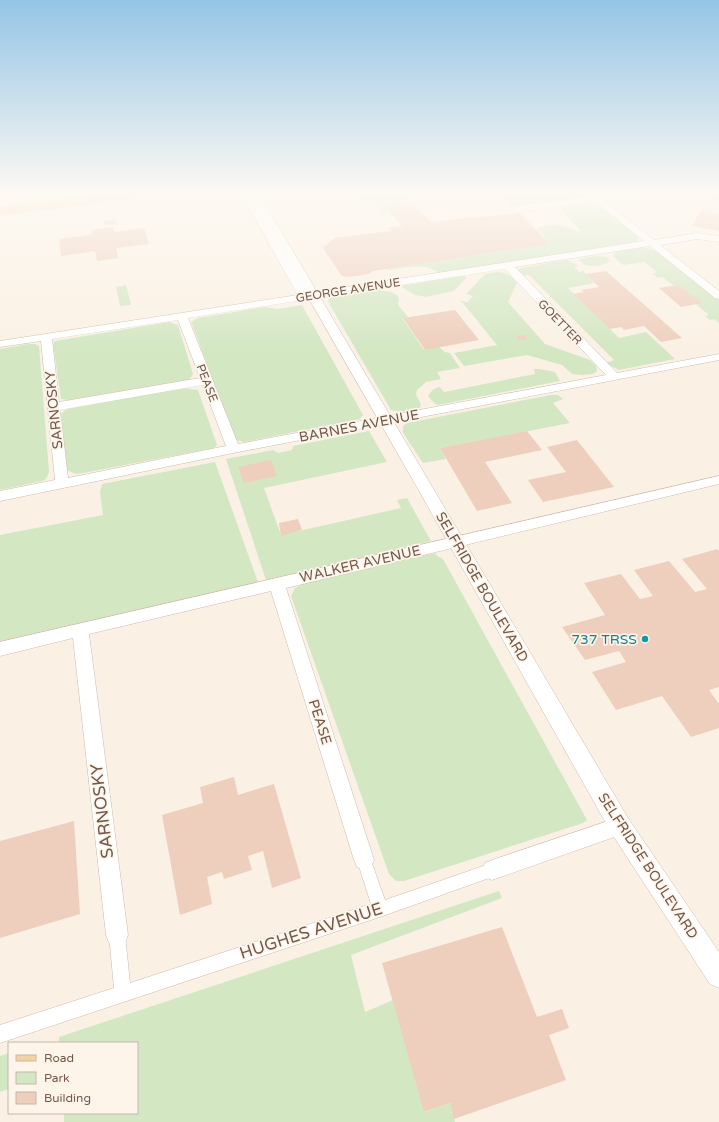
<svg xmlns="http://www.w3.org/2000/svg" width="719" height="1122" font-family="'Varela Round',sans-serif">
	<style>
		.green { fill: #d3e7c3 }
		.building { fill: #eecfbd }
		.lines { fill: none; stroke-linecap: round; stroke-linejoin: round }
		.pedestrian-casing { stroke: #cdbbae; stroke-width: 1 }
		.minor-casing { stroke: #cdbbae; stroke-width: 1 }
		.tertiary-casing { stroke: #cdbbae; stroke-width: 1 }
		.primary-casing { stroke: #d7d0cd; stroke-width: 1 }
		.pedestrian { fill: #fff; fill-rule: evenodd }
		.minor { fill: #fff; fill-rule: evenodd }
		.tertiary { fill: #fff; fill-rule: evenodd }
		.primary { fill: #f5d3a1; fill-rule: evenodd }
		.culture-dot { fill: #0f9aa8; stroke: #fef5ea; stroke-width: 1.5 }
		.labels { text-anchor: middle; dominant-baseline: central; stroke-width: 3.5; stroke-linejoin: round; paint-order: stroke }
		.far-street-label { font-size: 12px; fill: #71584b; stroke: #fef5ea }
		.street-label { font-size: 14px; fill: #71584b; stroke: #fef5ea }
		.culture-label { font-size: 14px; fill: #0d838f; stroke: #fef5ea; text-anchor: end }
		.near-street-label { font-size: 17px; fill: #71584b; stroke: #fef5ea }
	</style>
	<rect width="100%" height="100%" fill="#faf1e4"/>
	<g class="green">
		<polygon points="355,194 410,194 414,198 384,202 388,210 384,213 373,200 366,201 363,199 358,199"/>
		<polygon points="511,194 585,194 590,198 521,205"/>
		<path d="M586,203l13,2 37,30 2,3 -1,4 -198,31c-14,-11 -33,-5 -51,-3l-1,-1 163,-25 -13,-16c8,-1 17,-4 26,-2 7,1 11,6 18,5l-20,-21 3,-3z"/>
		<polygon points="642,247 657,251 719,300 719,323 714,319 710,320 705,316 709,315 696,304 701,303 679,285 674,286 663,277 658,278 653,274 657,272 644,262 623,265 613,256 616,252"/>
		<path d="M595,256l12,1 3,4c-8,6 -26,8 -31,-2z"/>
		<polygon points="567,260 578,266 574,267 579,272 583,271 595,283 568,288 619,338 646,332 675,359 619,370 605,363 614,360 529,275 521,276 517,271 520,268"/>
		<path d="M496,272c10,0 15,3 21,11l-9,19 37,42 45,16 6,6 1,5 -4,3 -12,1 -9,-1 -10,-9 -35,-10 -63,11 -10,-13 43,-8 -34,-42 -4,-2 9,1 5,-6 -7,-2 19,-20z"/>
		<polygon points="462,276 467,277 458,287 453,291 426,297 415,295 400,286"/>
		<polygon points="126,285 131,305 120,306 116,287"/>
		<polygon points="380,290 391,292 397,295 399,298 398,305 408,317 403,319 424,350 439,347 445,352 450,353 460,368 437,372 441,379 426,382 417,390 416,395 421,404 420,408 400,412 391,410 330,305 328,300 332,297"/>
		<polygon points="302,305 363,415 360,419 244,442 236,440 191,322 198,318 265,307 278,309"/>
		<polygon points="169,322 178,325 193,374 189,380 68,400 61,399 53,344 55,341"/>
		<polygon points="28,344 35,344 39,346 49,472 46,479 42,481 0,490 0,349"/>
		<path d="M534,369h5l16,3 5,9 -122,24 -4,-2 -6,-7c3,-5 6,-8 12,-9l4,5 91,-18z"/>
		<polygon points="182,388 198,390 217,445 214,448 83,473 76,474 67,470 61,414 67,409 72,408"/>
		<polygon points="551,395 558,395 563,399 553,403 570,423 440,448 446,459 423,463 403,433 403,426 407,423"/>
		<polygon points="369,431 387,462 264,488 281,535 401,508 397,500 407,498 431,541 266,580 226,459 273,450 278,453 292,450 293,446"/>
		<polygon points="215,462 258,582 0,641 0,535 103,515 100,492 102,484"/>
		<polygon points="435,553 437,556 443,559 587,820 583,823 404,881 396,881 389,874 291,596 295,588 303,584"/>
		<polygon points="499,891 502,898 351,955 365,1012 393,1000 425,1112 450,1103 455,1122 64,1122 64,1113 137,1113 137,1043 59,1043 59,1037"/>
		<polygon points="9,1053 9,1089 0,1092 0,1056"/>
	</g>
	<g class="building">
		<polygon points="498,194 509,194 521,205 511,206"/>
		<polygon points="710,194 719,194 719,201 707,199"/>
		<polygon points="398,202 401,205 414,204 430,222 520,213 550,244 373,271 369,274 349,277 342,276 323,248 335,238 391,231 388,228 402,226 386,207 389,207 387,204"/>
		<polygon points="701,210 719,213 719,231 692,226"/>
		<polygon points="115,220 116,224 105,225 104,221"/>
		<polygon points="113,227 114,232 144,228 149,244 116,248 118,258 97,261 95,251 61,256 59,239 92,235 91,230"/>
		<polygon points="606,271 682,338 661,342 644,326 624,330 621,327 610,329 573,294 584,292 581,290 599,287 586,274"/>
		<polygon points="679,285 702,303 681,307 659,288"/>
		<polygon points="455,310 479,340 425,350 403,318"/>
		<polygon points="525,335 528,339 519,340 516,336"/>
		<polygon points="527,431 542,450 485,462 512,503 477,511 440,448"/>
		<polygon points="577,440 614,487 543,502 528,480 566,472 547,447"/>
		<polygon points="271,460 277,476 244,483 238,467"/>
		<polygon points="298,519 302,530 281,536 279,523"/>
		<polygon points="717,549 719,551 719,687 709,690 719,704 719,728 691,737 662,696 616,710 592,672 626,662 619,651 585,660 562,627 605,615 584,583 621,574 640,599 653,596 634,570 669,561 695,592 707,589 682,559"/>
		<polygon points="234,777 238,795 274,784 301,878 272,888 263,851 248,856 252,870 224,879 222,872 207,877 212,904 180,915 162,815 203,803 200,787"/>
		<polygon points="74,821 80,914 0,938 0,841"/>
		<polygon points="502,927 537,1017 562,1009 569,1028 549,1035 566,1080 454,1119 450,1103 424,1112 382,963"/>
	</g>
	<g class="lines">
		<g class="pedestrian-casing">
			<polygon id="pedestrian" points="364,853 369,855 385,900 492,863 497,865 500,870 497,875 492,877 380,917 0,1043 0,1025 114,988 109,935 111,929 117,927 123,929 125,935 130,983 371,904 357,860 359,855"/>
		</g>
		<g class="minor-casing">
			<g id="minor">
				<path d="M241,194h8l58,99 337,-52 -50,-40 -76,11 -4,-3 4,-3 71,-9 -3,-3h9l3,2 36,-2 -4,3 -27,3 51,40 43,-7 22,3v6l-22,-3 -37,6 59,46v8l-4,-1 -65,-52 -135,21 102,106 102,-19v6l-486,93 -233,48v-10l55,-11 -14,-139 -41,6v-6l298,-46zM505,269l101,106 -368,69 -50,-126zM178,320l22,58 -141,24 -7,-63zM203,385l23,61 -158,32 -8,-68z"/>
				<polygon points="719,476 719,484 286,588 374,860 371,867 364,870 357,867 354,860 271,591 89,634 128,935 125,943 117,946 109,943 106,935 73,638 0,656 0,642"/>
				<polygon points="620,817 627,819 630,826 627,833 620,835 492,880 485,877 482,870 485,863 492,860"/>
			</g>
		</g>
		<g class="tertiary-casing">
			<polygon id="tertiary" points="249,194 259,194 628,818 719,952 719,988 710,984 612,834 418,489"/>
		</g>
		<g class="primary-casing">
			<polygon id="primary" points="106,194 143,194 141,197 137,198 0,215 0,207"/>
		</g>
		<use href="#pedestrian" class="pedestrian"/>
		<use href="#minor" class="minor"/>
		<use href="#tertiary" class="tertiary"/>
		<use href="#primary" class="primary"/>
	</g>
	<linearGradient id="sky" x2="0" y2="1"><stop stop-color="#95c5e6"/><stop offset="0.55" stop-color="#fdf9f3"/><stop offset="1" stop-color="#fdf9f3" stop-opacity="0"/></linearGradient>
	<rect width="719" height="351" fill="url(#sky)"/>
	<circle class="culture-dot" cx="645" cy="639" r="4"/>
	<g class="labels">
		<g class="far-street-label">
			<text transform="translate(348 290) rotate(-9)">GEORGE AVENUE</text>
			<text transform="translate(560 322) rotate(46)">GOETTER</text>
			<text transform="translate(207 383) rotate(69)">PEASE</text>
		</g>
		<g class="street-label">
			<text transform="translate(54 410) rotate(-96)">SARNOSKY</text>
			<text transform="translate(359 426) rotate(-11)">BARNES AVENUE</text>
			<text transform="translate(360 564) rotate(-13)">WALKER AVENUE</text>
			<text transform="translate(482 587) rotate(60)">SELFRIDGE BOULEVARD</text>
			<text transform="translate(320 722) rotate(72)">PEASE</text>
			<text transform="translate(648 866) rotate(57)">SELFRIDGE BOULEVARD</text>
		</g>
		<g class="culture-label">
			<text x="637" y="639">737 TRSS</text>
		</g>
		<g class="near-street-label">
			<text transform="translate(102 811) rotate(-97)">SARNOSKY</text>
			<text transform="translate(311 931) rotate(-18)">HUGHES AVENUE</text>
		</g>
	</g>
	<rect x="8" y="1042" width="130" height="72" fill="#fef5ea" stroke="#c6b6aa"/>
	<rect x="16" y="1055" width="20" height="6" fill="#f5d3a1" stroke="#c6b6aa"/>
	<text x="44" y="1062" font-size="12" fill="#71584b">Road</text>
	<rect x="16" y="1072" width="20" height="12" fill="#d3e7c3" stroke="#c6b6aa"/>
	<text x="44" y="1082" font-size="12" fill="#71584b">Park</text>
	<rect x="16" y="1092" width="20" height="12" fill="#eecfbd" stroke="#c6b6aa"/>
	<text x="44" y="1102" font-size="12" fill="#71584b">Building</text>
</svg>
